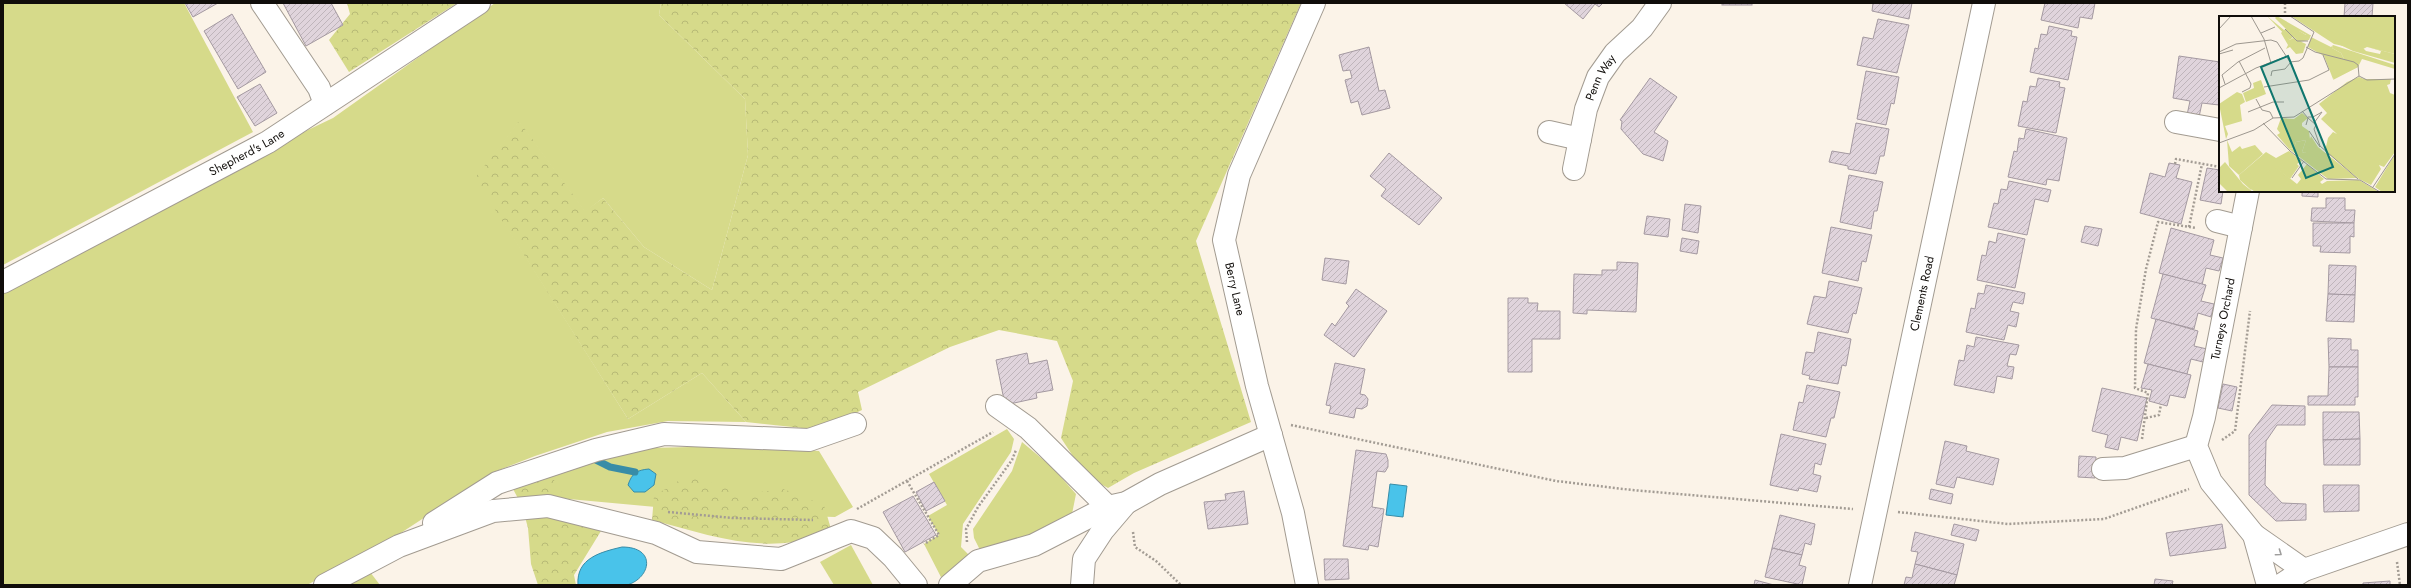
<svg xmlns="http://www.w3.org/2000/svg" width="2411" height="588" font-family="Jost,sans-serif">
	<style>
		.grass { fill: #d6da8a }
		.forest { fill: url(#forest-crowns) }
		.water { fill: #49c3ea; stroke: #388ca7 }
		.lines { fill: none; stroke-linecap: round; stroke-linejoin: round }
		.stream { stroke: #388ca7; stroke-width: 7 }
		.building { fill: url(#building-hatch); stroke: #a499a1 }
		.minor-casing { stroke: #a29b91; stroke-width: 24 }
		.path { stroke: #a39c94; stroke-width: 2.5; stroke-dasharray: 2 2; stroke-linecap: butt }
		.minor { stroke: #fff; stroke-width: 22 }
		.oneway { stroke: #9f9e9d }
		.labels { text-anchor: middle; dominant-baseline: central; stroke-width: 3.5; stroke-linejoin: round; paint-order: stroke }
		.street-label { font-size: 12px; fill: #100d0a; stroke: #fff }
		.inset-road { fill: none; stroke: #9d978f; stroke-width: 1 }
		.view { fill: #0f766e; fill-opacity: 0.15; stroke: #0f766e; stroke-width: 2 }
		.inset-edge { fill: none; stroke: #100d0a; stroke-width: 2 }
	</style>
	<defs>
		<pattern id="forest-crowns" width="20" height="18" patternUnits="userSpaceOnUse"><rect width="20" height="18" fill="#d6da8a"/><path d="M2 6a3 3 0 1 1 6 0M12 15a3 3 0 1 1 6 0" fill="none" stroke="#b7ba76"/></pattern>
		<pattern id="building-hatch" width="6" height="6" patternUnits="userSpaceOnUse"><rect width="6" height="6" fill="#e0d4dc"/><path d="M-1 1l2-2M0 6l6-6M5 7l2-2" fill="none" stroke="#bfb5bb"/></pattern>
	</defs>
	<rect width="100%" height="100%" fill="#fbf3e8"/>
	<g class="grass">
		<polygon points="3,3 184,3 253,132 3,265"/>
		<polygon points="495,3 661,3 659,15 745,99 748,155 712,290 644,247 603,198 585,212 519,122 476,178 628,419 702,373 746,422 668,421 607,432 535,456 494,472 384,544 307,585 3,585 3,287 191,186 333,118"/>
		<polygon points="1007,429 1014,439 1011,452 963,524 961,547 971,557 943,581 924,544 939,535 928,516 947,505 929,474"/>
		<polygon points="1022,442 1052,467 1076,494 1072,514 1029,539 981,552 974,538 973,529 1012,471"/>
		<polygon points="736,446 819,451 853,507 835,517 732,514 547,497 521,504 513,489 560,470 647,448"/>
		<polygon points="851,545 873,585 834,585 820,562"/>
		<polygon points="370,572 380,585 344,585"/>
	</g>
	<g class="forest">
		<polygon points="347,3 457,3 349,72 329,40 350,14"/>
		<polygon points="661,3 1301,3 1196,241 1251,422 1134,473 1108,488 1086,476 1061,438 1073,381 1057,341 999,330 950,347 858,392 862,410 820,430 746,422 702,373 628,419 475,178 519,121 585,211 603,198 644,247 712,290 748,155 745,99 659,15"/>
		<path d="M688,475l56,19 39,-5 41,16 7,24c-12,4 -26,11 -38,13 -48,7 -95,-10 -141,-22l2,-24z"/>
		<polygon points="552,477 581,522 601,531 574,575 576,585 538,585 531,564 528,528 517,487"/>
	</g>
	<g class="water">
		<path d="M649,469l7,5 -2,11 -9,7h-11l-6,-7c4,-12 9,-15 21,-16z"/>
		<polygon points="1390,484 1407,486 1403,517 1386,515"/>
		<path d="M622,547c35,0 29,31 5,38 -12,3 -36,0 -49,0 -2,-27 23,-33 44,-38z"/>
	</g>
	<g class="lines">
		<polyline class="stream" points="596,460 610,467 635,472"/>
	</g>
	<g class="building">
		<polygon points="185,3 218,3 193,17"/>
		<polygon points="283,3 331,3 343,25 306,46"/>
		<polygon points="1564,3 1603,3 1599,7 1595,4 1583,19"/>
		<rect x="1722" y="3" width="30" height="2"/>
		<polygon points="1873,3 1912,3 1909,19 1872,11"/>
		<polygon points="2045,3 2095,3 2092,19 2080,17 2078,28 2041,20"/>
		<polygon points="2345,3 2373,3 2372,17 2344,17"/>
		<polygon points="232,14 266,72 238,89 204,31"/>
		<polygon points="1878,19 1909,25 1897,73 1857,65 1863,37 1873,39"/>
		<polygon points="2049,26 2072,31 2071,36 2077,37 2068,80 2030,72 2035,48 2038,49 2041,34 2047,35"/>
		<polygon points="1369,47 1379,91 1385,90 1390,108 1362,115 1358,101 1351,103 1345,80 1352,78 1350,70 1343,71 1339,55"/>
		<polygon points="2179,56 2220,62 2219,105 2202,103 2199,117 2187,115 2190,101 2173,98"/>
		<polygon points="1866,71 1899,77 1894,104 1891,103 1886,125 1857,119"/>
		<polygon points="1650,78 1677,97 1654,132 1668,141 1663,161 1643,154 1621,129 1622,121 1620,120"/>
		<polygon points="2038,78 2060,82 2059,87 2065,88 2056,133 2018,126 2023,101 2027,102 2030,86 2036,87"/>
		<polygon points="260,84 277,113 255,126 237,97"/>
		<polygon points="1856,123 1889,129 1884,156 1880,156 1876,174 1848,169 1848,166 1829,162 1832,151 1850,154"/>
		<polygon points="2026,129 2067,138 2059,181 2047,179 2046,185 2008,177 2014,151 2017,152 2019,138 2024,139"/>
		<polygon points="1389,153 1442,198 1419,225 1381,196 1386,189 1370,176"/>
		<polygon points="2169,163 2180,165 2176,178 2192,182 2181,224 2140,213 2150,173 2165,177"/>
		<polygon points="2207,168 2220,170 2220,191 2223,191 2221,204 2200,200"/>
		<polygon points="1849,175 1883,182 1877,211 1874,211 1871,229 1840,222"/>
		<polygon points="2009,181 2051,190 2048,202 2035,199 2027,235 1988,227 1994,203 1998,204 2001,189 2007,190"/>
		<polygon points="2302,191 2318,191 2318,197 2302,196"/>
		<polygon points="2326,198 2345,198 2345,210 2355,210 2354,223 2311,221 2312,208 2326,208"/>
		<polygon points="1685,204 1701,206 1698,233 1682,230"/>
		<polygon points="1647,216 1670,219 1668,237 1644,234"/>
		<polygon points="2313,223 2354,223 2354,237 2350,236 2350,253 2320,252 2321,246 2313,246"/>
		<polygon points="2085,226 2102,229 2098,246 2081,242"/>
		<polygon points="1831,227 1872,235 1866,262 1862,261 1858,281 1822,273"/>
		<polygon points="2171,228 2214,240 2210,255 2223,258 2219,271 2206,268 2202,285 2159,273"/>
		<polygon points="1998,233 2025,239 2015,288 1977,280 1982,255 1986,256 1989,241 1996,243"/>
		<polygon points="1682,238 1699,241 1697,254 1680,251"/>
		<polygon points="1325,258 1349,261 1346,284 1322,280"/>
		<polygon points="1617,262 1638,263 1636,312 1587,310 1587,314 1573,313 1574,274 1602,275 1602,270 1617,270"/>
		<polygon points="2329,265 2356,266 2355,295 2328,294"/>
		<polygon points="2163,274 2206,285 2201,301 2214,304 2211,317 2198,313 2194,329 2151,318"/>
		<polygon points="1829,281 1862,288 1856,314 1853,313 1848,333 1807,324 1814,296 1826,298"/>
		<polygon points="1986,285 2025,293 2023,304 2013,302 2010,311 2019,313 2016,327 2008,325 2004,340 1966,332 1971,308 1975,309 1978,293 1984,294"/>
		<polygon points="1356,289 1387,311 1354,357 1324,335 1332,323 1335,326 1349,306 1346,303"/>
		<polygon points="2328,294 2355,295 2354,322 2326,321"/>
		<polygon points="1508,298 1528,298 1528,303 1538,303 1537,311 1560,311 1560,339 1532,339 1532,372 1508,372"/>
		<polygon points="2156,319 2198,331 2194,346 2207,349 2203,362 2191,359 2187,374 2144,363"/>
		<polygon points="1818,332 1851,339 1846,366 1842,365 1838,384 1809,379 1810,376 1802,374 1806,352 1814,353"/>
		<polygon points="1976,337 2019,345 2016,355 2010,354 2007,366 2014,367 2012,379 1997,376 1994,393 1954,385 1959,360 1964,361 1967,345 1974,347"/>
		<polygon points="2328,338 2351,339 2351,350 2358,350 2358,367 2329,367"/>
		<polygon points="1027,353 1029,364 1047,360 1053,390 1036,393 1037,398 1005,405 996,360"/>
		<polygon points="1335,363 1365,369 1360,394 1365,395 1368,399 1367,406 1362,409 1356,408 1354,418 1329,413 1331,406 1326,405"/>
		<polygon points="2148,364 2191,375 2185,398 2170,395 2167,406 2149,401 2152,390 2141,388"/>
		<polygon points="2329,367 2358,367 2358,397 2355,397 2355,405 2308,405 2308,396 2328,396"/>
		<polygon points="2223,384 2237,387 2232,411 2218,408"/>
		<polygon points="1807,385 1840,392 1834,418 1831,418 1826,437 1793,430 1799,402 1803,403"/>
		<polygon points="2102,388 2147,398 2137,441 2121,437 2118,450 2105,447 2108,435 2092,431"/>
		<polygon points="2272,405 2305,406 2305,425 2277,425 2266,441 2265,485 2282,503 2306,504 2306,520 2276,521 2249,495 2249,435"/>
		<polygon points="2323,412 2359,412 2360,439 2323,440"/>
		<polygon points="1781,434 1826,444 1821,465 1815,463 1813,474 1821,476 1817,492 1799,488 1798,491 1770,485"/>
		<polygon points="2360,439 2360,465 2324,465 2323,440"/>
		<polygon points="1945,441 1967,446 1966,451 1999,459 1993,485 1957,477 1954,488 1936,484"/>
		<polygon points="1356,450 1386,454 1388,460 1388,467 1385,472 1377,471 1372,507 1384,509 1378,547 1369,545 1368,550 1343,546"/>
		<polygon points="2079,456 2096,457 2095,478 2078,477"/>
		<polygon points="934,482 945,501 926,511 916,492"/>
		<polygon points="2323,485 2359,485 2359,511 2324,512"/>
		<polygon points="1931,489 1953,494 1951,504 1929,499"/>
		<polygon points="1244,491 1248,524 1208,529 1204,502 1226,500 1225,494"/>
		<polygon points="913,496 936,535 905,552 883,512"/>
		<polygon points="1780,515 1815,524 1811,545 1805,543 1802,555 1772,548"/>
		<polygon points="1954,524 1979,530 1976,541 1951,535"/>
		<polygon points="2222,524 2226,548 2170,556 2166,533"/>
		<polygon points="1915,532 1964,544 1957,575 1915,564 1918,552 1911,551"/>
		<polygon points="1772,548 1802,555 1799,565 1806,567 1802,585 1765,577"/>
		<polygon points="1324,559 1348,559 1349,579 1325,580"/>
		<polygon points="1915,564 1957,575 1954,585 1904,585 1906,577 1912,578"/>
		<polygon points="2155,579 2173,581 2172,585 2154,585"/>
		<polygon points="1755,580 1774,585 1754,585"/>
		<polygon points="2390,581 2390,585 2363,585 2363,583"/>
	</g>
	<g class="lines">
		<g class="minor-casing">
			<g id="minor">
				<polyline points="262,3 319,88 325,104"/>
				<polyline points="2176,122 2220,130"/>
				<polyline points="1549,132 1580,139"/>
				<path id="s1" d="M1574,169l12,-60 12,-32 17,-24 27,-25 18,-25"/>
				<polyline points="2248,191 2204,417 2196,446 2211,482 2254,535 2268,585"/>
				<polyline points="2217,221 2241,227"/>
				<path id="s2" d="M3,282l265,-140 211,-139"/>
				<polyline points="997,406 1028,428 1108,507 1126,503 1160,484 1271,435"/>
				<polyline points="2103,469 2125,468 2196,446"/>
				<polyline points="434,523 497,483 596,450 664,434 809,440 855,424"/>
				<polyline points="2254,535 2304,570"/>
				<polyline points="325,585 399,546 493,511 548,506 656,533 697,552 781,559 851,531 873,538 893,557 916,585"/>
				<polyline points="950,585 978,561 1034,545 1108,507"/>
				<polyline points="1082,585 1084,559 1103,530 1126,503"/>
				<polyline points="1307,585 1293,513 1257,386 1224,240 1239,175 1314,3"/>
				<path id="s3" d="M1860,585l124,-582"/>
				<polyline points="2281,585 2304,570 2408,534"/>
			</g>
		</g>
		<g class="path">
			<polyline points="2285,17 2285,3"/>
			<polyline points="2175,164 2176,159 2220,167"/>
			<polyline points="2189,227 2202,164"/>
			<polyline points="2146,418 2159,415 2161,404"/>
			<polyline points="1291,425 1556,481 1632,490 1853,509"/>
			<polyline points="2142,439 2148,393 2135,388 2136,329 2146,269 2158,222 2196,228"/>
			<polyline points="2222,440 2235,431 2250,311"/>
			<polyline points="907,481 939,535 924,544"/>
			<polyline points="857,509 993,432"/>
			<polyline points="668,512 733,518 813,520"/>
			<polyline points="1898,512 2008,524 2104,519 2189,489"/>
			<polyline points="1133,532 1135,547 1156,561 1181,585"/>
			<polyline points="967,542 966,529 978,507 1012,460 1016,450"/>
			<polyline points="2397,562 2400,585"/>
		</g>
		<use href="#minor" class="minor"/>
	</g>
	<defs><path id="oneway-chevron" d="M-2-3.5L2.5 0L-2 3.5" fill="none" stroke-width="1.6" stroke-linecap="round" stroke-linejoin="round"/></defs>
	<use class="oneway" href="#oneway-chevron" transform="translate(2279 553) rotate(35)"/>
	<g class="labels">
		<g class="street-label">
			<text stroke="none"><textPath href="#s1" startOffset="96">Penn Way</textPath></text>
			<text stroke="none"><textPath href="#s2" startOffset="276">Shepherd's Lane</textPath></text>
			<text transform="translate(1235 289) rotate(77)">Berry Lane</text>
			<text stroke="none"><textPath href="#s3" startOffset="298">Clements Road</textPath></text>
			<text transform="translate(2223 319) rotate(-79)">Turneys Orchard</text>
		</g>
	</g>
	<g transform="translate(2219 16)">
		<rect width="176" height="176" fill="#fbf3e8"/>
		<path d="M140,61l5,2h27l-1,5 -3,1 3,8 5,2v57l-11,15 -5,-2 2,4 -10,16 -12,-6 -34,-28 3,-13 5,-6 4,2 -16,-15 6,-6 -8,-9 28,-22zM92,120l7,11 39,31 -29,1 -39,-30 5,-1 2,-6 10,-2 -4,12 3,1zM8,124l5,12 8,-6 2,3 13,-4 8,9 -24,21 -10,-9zM176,138v38h-13l-7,-5zM6,146l18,22 10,8h-25l-9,-9v-17l1,1zM88,148l17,15 -4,3 2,2 5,-3 32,-1 20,12h-124l-4,-3 22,-24 24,19 4,-5 -3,-4z" fill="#d6da8a"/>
		<path d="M48,0l17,14 2,-1 -11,-11 2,-2 33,19v2l-11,-6 -9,9zM115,26l28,5 4,4 14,3 1,-3 -13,-4 27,7v9l-42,-12zM114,29l62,20v4l-33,-10 -4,8 -25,13 11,-21 -3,-6 -9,-5zM83,97l6,5 -6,5v3l7,5 1,8 3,3 -8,11 -3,-1 4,-12 -10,2 -2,6 -5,1 -12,-14 3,-2 -3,-4 4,-11 13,1zM70,135l13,10 -5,3 2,2 -9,13 -17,-13 -22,24 -11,-10 -1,-5 27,-23 10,6z" fill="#d6da8a"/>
		<path d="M72,0h104v38l-28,-7 -6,3 -27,-6zM67,7l20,12h5l-2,5 -10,2 -13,-12 3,-2zM64,15l7,9 3,-2 13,6 -3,9 -7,1 -6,-7 -4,2 2,-4 -7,-12zM92,21l20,10 2,-2 -1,3 9,5 3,6 14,8 -25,12 -9,-23 -16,-9zM18,76l5,2 3,8 -5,3 2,16 -17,5 3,8 -2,5 -7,-35z" fill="#d6da8a"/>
		<path d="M42,64l5,14 -20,8 -3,-9 11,-5 -1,-5z" fill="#d6da8a"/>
		<path class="inset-road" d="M32,0l13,23 7,24M0,13l12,-13M66,13l12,12h11M42,17l14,-6M87,31l9,5 39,10 4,3 1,11M0,36l17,-8 35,-4 6,2 13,20 9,-1 4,-3 11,-26 -24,-16M0,38l14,-4M20,45l12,23 -1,4 -8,4M52,60l1,-5 13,-2 6,-7M6,68l-3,-9 16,-13 27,-14M45,71l45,-7 20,-10 -6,-15M0,72l37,-20 29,-11M37,83l6,11 8,2 3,6M83,95l6,7 -2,7M29,96l25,-10h11M89,101h5l9,-5 -8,11M89,102l8,7 -2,4 6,17 38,33M44,107l27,28 36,28 34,1 20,12M90,115l11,16M0,127l35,-13 19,-12 21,-1 65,-41 8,4 28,-1M73,162l12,-17M154,171l22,-33"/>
		<path class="view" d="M69,40l45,111 -27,11 -45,-111z"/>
		<rect width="176" height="176" class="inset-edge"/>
	</g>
	<rect width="2411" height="588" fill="none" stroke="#100d0a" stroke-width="8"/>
</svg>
